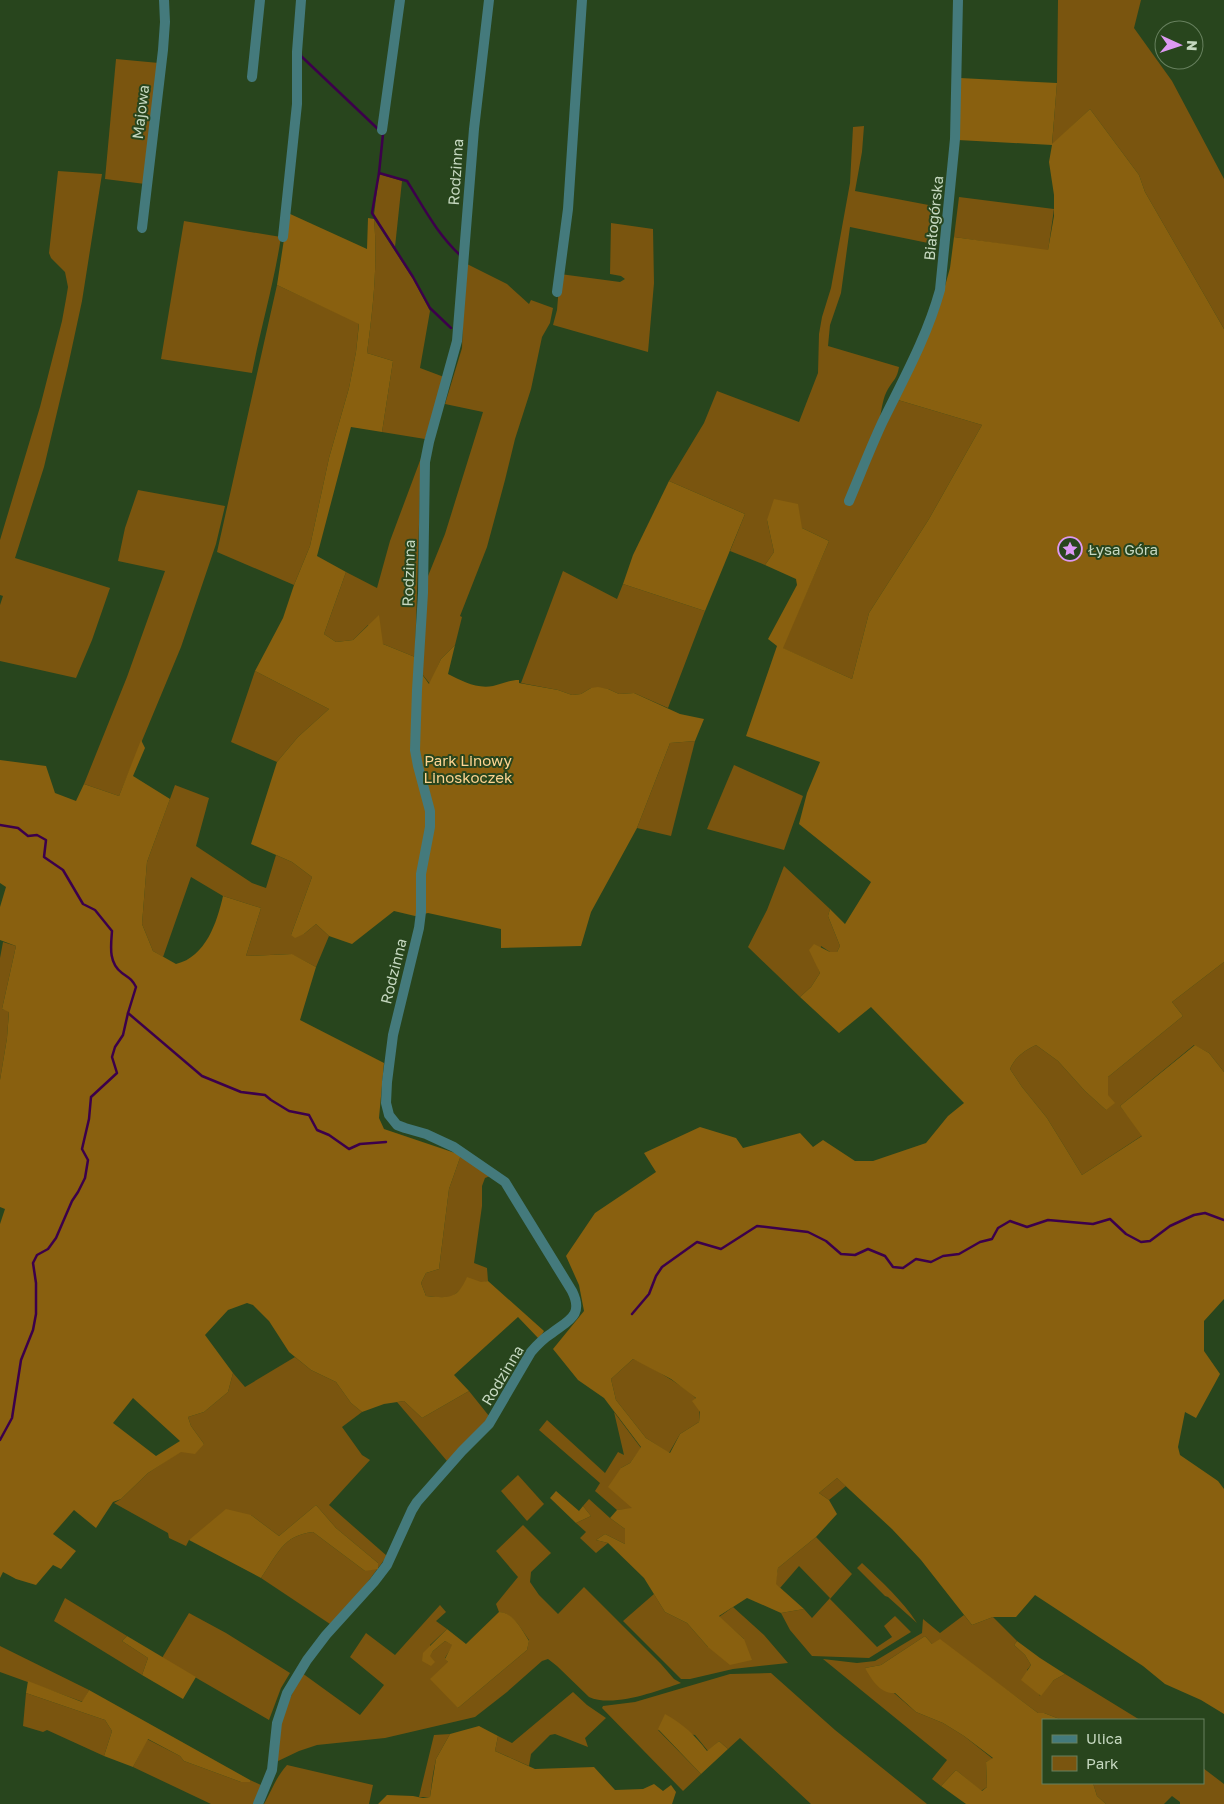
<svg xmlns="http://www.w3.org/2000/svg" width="1224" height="1804" font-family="'Golos Text',sans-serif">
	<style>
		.green { fill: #7a550f }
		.forest { fill: #89600f; fill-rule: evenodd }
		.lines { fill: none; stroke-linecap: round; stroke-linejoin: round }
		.stream { stroke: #3c004b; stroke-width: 2.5 }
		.minor { stroke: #447a7c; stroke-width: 10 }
		.labels { text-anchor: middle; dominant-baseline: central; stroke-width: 4; stroke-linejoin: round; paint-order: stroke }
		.street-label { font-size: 15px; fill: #c6d8c0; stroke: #28451d }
		.poi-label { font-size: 15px; fill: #c6d8c0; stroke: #28451d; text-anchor: start }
		.park-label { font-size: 15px; fill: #fed492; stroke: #28451d }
	</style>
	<rect width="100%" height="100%" fill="#28451d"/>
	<g class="green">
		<polygon points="1058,0 1141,0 1134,28 1172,81 1224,179 1224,329 1145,192 1139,175 1090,109 1052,145 1057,83"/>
		<polygon points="116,59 159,63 145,184 105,179"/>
		<path d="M864,126l-2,26 -7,39 84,16 -6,37 -83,-17 -9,66 -11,32 -2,21 71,21c-2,12 -5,12 -11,22 -5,8 -6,19 -8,28l18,-17 84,25 -53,94 -60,94 -17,66 -70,-31 47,-107 -27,-13 -35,-8 7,32 -9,13 -35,-14 15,-37 -76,-33 35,-58 13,-32 82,31 19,-49 1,-39 3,-17 9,-29 19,-105 3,-56z"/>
		<polygon points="58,171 102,174 82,301 68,366 44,467 15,558 110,588 92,640 76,678 0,661 0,605 3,596 0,595 0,540 40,407 62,321 66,299 68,287 65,272 51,258 49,253"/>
		<polygon points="379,174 402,181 395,247 374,215"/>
		<polygon points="959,197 1054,209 1048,251 954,237"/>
		<path d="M374,219l39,60 17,32 -10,57 24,9 -19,62 -43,-7 11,-71 -26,-8c6,-45 11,-89 7,-134z"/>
		<path d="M184,221l97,16c-7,46 -20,90 -29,136l-91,-14z"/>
		<polygon points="611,223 653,229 654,283 648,352 553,325 557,310 560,274 620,282 625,279 621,276 610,274"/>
		<polygon points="465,263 507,284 529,304 531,300 553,308 550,323 542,337 531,389 515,439 505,480 487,547 460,616 462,617 455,645 441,659 430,684 419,670 426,581 445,534 483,412 445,404 462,348"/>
		<polygon points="277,285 359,323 356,352 349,388 329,458 310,546 294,585 217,552"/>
		<polygon points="421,458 415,657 383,644 368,625 353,640 336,642 324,634 346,572 377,588 390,541"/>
		<polygon points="138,490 225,506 216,544 181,647 119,796 84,784 127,677 165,571 118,561 125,528"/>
		<polygon points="563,571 617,599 623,584 705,611 668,708 634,693 619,694 608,689 591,688 581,694 572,695 558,690 521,683"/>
		<polygon points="255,671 329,709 298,737 277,762 231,742"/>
		<polygon points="695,741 671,836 637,828 670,743"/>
		<polygon points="734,765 803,796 784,850 707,829"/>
		<polygon points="175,785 209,798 196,846 252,883 266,888 276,855 292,862 312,877 291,935 304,934 316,924 329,936 316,967 291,954 246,956 261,908 223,896 191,877 163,957 153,951 142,924 147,862"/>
		<polygon points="784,866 830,909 828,916 840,946 837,952 830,952 821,946 817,965 820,973 811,987 800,997 748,947 767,910"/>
		<polygon points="3,942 16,946 2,1009 9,1011 7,1038 0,1080 0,958"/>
		<path d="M1224,962v110l-15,-19 -15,-8 -74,61 23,29 -61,40 -35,-57 -25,-31 -12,-18c5,-12 14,-18 26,-24l22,16 27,30 21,19 2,-33 75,-61 -11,-14z"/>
		<polygon points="461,1155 490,1176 485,1178 482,1186 482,1206 474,1263 487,1268 488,1281 461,1289 452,1297 445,1298 426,1296 421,1283 426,1273 439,1269 449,1189"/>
		<path d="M295,1357l16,13 25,12 15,21 11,9 -20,15 20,28 8,5 -41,45 58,51 -29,39 -28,29 -69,-46c16,-23 22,-43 52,-46l52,39 13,-8 -42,-35 -20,-23 -37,31 -28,-21 -62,25 -3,6 -17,-8 -1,-5 -54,-30 7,-4 27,-26 33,-22 23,-7 -13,-18 -3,-9 16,-5 24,-20 5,-19 12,14z"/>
		<path d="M633,1359c12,4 58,31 63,40 4,7 4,15 3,23l-19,12 -11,19 -23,-15 -30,-38 -5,-21z"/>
		<polygon points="469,1391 489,1416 486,1421 447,1461 397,1402 404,1401 422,1418"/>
		<polygon points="614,1412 641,1448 630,1463 621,1468 633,1509 617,1510 595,1491 600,1483 539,1430 547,1420 605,1473 618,1452 624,1455"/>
		<polygon points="518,1475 544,1504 527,1521 501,1491"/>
		<polygon points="837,1478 846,1486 829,1500 819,1493"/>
		<polygon points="589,1499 610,1518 625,1529 625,1544 605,1534 596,1540 608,1543 596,1553 580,1538 586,1532 576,1523 591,1516 583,1506"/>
		<path d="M523,1525l28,28 -20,19 -1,10 9,13 19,19 26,-27 77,77 13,15 7,4c-24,8 -68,25 -92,14l-32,-31 -9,-7 -6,2 -35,31 -32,25 -90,21 -68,7 -18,6 -23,11 6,-47 20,-42 58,42 24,-30 -34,-28 16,-24 29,22 45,-50 6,7 -10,9 11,8 -17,16v10l3,-4 12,-10 8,4 -8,13 3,4 10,46 69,-58 2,-10c-7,-10 -16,-27 -30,-28l-3,-8 22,-27 -22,-26z"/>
		<polygon points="816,1537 852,1574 830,1599 877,1647 892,1637 884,1626 895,1616 911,1632 869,1658 812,1656 790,1630 781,1613 804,1609 812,1618 830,1598 799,1566 780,1588 775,1584 778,1568"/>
		<path d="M862,1563c20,19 40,37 55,60l-29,-26 -3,-1 -28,-28z"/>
		<polygon points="654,1594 665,1612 687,1623 708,1647 744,1639 719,1617 733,1607 764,1635 788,1663 733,1669 690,1679 681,1679 623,1621"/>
		<polygon points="65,1598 127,1636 122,1641 148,1658 142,1675 54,1621"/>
		<polygon points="189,1613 226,1633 290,1673 281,1688 269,1720 162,1658"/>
		<polygon points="964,1615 972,1625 993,1617 1017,1641 1014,1645 1025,1655 1031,1665 1027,1670 1040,1696 1054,1680 1065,1674 1140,1720 1062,1720 1044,1713 1038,1713 993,1680 932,1644 925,1636 881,1665 865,1668 916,1712 943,1723 964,1736 993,1759 986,1762 987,1787 981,1791 956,1770 941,1786 932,1779 947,1760 823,1659 857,1663 875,1661 922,1633 923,1619 940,1633"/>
		<polygon points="0,1646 89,1690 83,1702 0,1672"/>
		<polygon points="771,1673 835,1730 927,1804 811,1804 740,1738 728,1749 719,1741 708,1751 695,1735 658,1730 701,1774 683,1791 602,1708 603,1706 635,1702 730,1674"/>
		<polygon points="573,1692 587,1705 606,1718 585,1738 588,1747 555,1734 550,1735 531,1754 529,1766 495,1751 498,1736 512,1743"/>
		<polygon points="26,1693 105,1720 112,1731 104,1756 47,1730 43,1732 23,1726"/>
		<polygon points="450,1734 436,1759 433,1774 430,1797 419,1797 434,1735"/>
		<polygon points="147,1739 180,1756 184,1761 241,1782 250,1782 250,1780 263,1786 253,1804 211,1804 133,1767"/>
		<path d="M287,1765l86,20 -4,19h-105c8,-14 12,-27 23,-39z"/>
		<polygon points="1203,1768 1224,1784 1224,1804 1180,1804 1180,1802 1172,1796 1164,1804 1106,1804 1097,1796 1093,1783 1203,1783"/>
	</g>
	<g class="forest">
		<path d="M960,78l97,5 -5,61 38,-35 49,66 6,17 79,137v633l-52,40 11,14 -75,61v18l7,8 -9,7 -21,-19 -27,-30 -22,-16c-12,6 -21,12 -26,24l12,18 25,31 35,57 60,-39 -22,-30 75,-61 14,8 15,19v227l-20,22v30l16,23 -24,44 -11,-6 -7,35 2,8 38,26 6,8v225l-23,-14 -36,-16 -22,-18 -108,-71 -19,22h-23l-21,8 -51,-65 -29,-31 -55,-51 -18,15 10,7 8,14 -21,23 -38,31 -2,16 28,25 -23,4 -34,-15 -28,18 25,23 8,21 -22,5 -22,-18 -21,-24 -22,-11 -21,-34 -36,-35 -12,-3 9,-6 20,10v-15l-15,-11 7,-8 15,-2 -24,-21 13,-19 9,-5 11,-16 -37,-49 -26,-18 -25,-31 31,-38 -5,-26 -13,-29 29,-43 61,-41 -12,-19 56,-26 36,11 7,10 57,-15 13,14 10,-7 32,21h18l53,-18 22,-27 16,-13 -93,-96 -32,26 -39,-36 11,-10 9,-14 -11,-23 5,-6 16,8h7l3,-6 -12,-30 2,-7 15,15 26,-42 -72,-58 8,-31 13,-31 -74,-26 31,-90 -9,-7 29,-54 -1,-6 -31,-14 9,-13 -7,-32 7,-21 24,5 4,24 27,13 -46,107 69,31 17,-66 60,-94 53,-94 -84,-25 40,-89 12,-43 4,-31 94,13 6,-34v-21l-5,-33 3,-17 -94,-5zM633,1359l38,20 25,19 -4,3 8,11 -1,10 -19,12 -10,19 -24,-15 -30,-38 -5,-21z"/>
		<path d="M288,213l79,36 1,-31 6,1c4,45 -1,89 -7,134l26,8 -11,71 -31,-5 -34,129 29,16 -22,62 12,8 17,-2 26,-25 4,29 32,13 4,13 10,14 12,-25 14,-14 -7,29c14,7 28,15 45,12 9,-2 16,-6 26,-6v3l39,7 14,5 9,-1 10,-6 7,-1 10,2 11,5 15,-1 46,21 24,5 -9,22 -25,2 -33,85 -46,84 -10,34 -80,2v-19l-73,-16 -13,3 -21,-5 -42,33 -23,-8 -13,-12 -12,10 -9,4 -4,-3 21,-58 -20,-15 -41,-18 26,-82 21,-25 31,-28 -74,-38 28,-53 11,-33 16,-39 19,-88 20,-70 7,-36 3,-28 -82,-39z"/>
		<polygon points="669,481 745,514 705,611 623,584 633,555"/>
		<path d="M141,740l4,8 -12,28 37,23 -23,63 -5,62 11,27 23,13c30,-7 41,-42 47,-68l38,12 -15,48 46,-2 24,13 -16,53 84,43 -5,55 5,11 77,26 -12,34 -10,80 -13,4 -5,10 5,13c23,2 31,4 41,-19l14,5 7,-1 56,50 -5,8 -21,-22 -64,58 15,16 -47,27 -18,-17 -20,3 -22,8 -11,-9 -15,-21 -25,-12 -22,-18 -20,-31 -16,-16 -6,-2 -19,7 -23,25 28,38 -5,19 -24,20 -16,5 3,9 13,18 -9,10 -14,-2 -33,21 -27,26 -8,3 -17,26 -22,-18 -21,24 23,17 -15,18 -8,-4 -17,20 -20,-6 -13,-7 -3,6v-354l5,-15 -5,-2v-127l7,-42 2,-26 -7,-3 14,-63 -16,-6v-33l6,-20 -6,-4v-123l46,6 9,27 21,8 8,-17 35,12zM133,1398l47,43 -24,15 -43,-33z"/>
		<polygon points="556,1491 579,1511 583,1506 591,1516 576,1523 550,1498"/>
		<path d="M316,1505l20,23 42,35v6l-13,2 -52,-39c-30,3 -36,23 -52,46l-72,-38 37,-31 25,6 28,21z"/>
		<path d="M499,1612c14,0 23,18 30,29l-2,9 -69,58 -28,-29 18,-17 -3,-3 7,-14 -7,-4 -12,10 -3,5 5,6 -4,4 -9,-5 1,-8 24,-24 19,15z"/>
		<polygon points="127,1636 196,1677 183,1699 142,1675 148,1658 122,1641"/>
		<path d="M925,1636l7,8 8,-5 98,74h6l18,7h-19v63h50l4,13 9,8h-140l-25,-18 15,-16 26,21 5,-4 -1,-25 7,-4 -29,-22 -21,-13 -27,-11 -21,-19c-15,1 -23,-13 -30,-25l16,-3z"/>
		<polygon points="1017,1641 1040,1658 1065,1674 1054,1680 1041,1696 1021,1680 1031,1665 1025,1655 1014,1645"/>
		<polygon points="28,1681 82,1702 89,1690 250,1780 250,1782 241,1782 184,1761 180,1756 148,1739 133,1767 104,1756 112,1731 105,1720 26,1693"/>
		<path d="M665,1714c18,10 30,21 42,37l12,-10 9,8 -27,25 -43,-45z"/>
		<polygon points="479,1726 498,1736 495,1751 535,1769 594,1767 615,1790 643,1789 654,1784 663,1791 671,1785 676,1792 672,1804 378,1804 387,1795 413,1796 423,1798 430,1797 436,1759 450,1734"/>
	</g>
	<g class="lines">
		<g class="stream">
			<polyline points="301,54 301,56 379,130"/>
			<path d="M383,134l-4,39 28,8c17,27 30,53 54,75"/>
			<polyline points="379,173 372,213 413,277 430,308 451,328"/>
			<path d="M0,825l18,3 10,8 9,-1 9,5 -2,17 19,13 20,34 12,6 17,21c-1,14 -4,32 10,42 7,5 10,6 14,14l-8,26 74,63 39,16 24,3 6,5 18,11 20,4 8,15 12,5 20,14 11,-5 26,-2"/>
			<polyline points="632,1314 649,1294 656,1276 662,1267 697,1242 721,1249 757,1226 808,1232 826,1241 841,1254 855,1255 868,1249 885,1256 893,1267 903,1268 916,1259 931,1262 943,1256 959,1254 980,1242 992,1239 998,1228 1010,1221 1027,1227 1048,1220 1093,1224 1110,1219 1126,1234 1141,1242 1150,1241 1170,1226 1194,1215 1205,1213 1224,1220"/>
			<polyline points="0,1440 12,1418 21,1360 33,1330 36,1314 36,1283 33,1263 37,1255 48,1249 56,1238 72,1201 78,1192 85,1178 88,1160 82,1149 89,1119 91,1097 117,1073 112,1057 115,1047 123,1035 128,1013"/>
		</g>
		<g class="minor">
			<polyline points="252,77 260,0"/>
			<polyline points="382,130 400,0"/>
			<polyline points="142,228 163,50 165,22 164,0"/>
			<polyline points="283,237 297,104 297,52 301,0"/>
			<polyline points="557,292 568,209 582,0"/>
			<path d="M849,501c11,-26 21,-52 33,-78 21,-43 45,-86 58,-133l15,-151 3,-139"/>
			<path d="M258,1804l14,-34 5,-47 10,-30 20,-33 19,-25 48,-53 13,-17 25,-55 5,-8 45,-51 27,-27 42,-72c6,-7 13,-14 21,-19 17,-13 32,-18 20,-42l-67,-109 -51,-35 -28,-13 -21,-6 -8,-3 -8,-10 -3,-12 1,-21 6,-47 26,-107 2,-16v-38l9,-47v-16l-12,-45 -3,-16 2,-60 6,-97 2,-131 4,-20 28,-101 17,-212 15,-129"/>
		</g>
	</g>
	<defs>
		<g id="sight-ring" transform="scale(1.25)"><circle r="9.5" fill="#28451d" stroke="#dd99f3" stroke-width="1.5"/><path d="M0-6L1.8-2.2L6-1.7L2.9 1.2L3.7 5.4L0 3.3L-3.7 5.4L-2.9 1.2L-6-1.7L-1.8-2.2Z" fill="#dd99f3"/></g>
	</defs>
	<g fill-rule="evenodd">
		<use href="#sight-ring" x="1070" y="549"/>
	</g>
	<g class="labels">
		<g class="street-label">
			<text transform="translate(140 112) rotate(-83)">Majowa</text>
			<text transform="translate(455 172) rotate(-86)">Rodzinna</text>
			<text transform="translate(933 218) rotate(-84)">Białogórska</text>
			<text transform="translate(408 573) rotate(-88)">Rodzinna</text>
			<text transform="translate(393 971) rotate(-76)">Rodzinna</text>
			<text transform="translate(502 1375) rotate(-59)">Rodzinna</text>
		</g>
		<g class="poi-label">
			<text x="1088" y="549">Łysa Góra</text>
		</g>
		<g class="park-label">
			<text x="468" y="760">Park Linowy<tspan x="468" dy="17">Linoskoczek</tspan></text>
		</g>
	</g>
	<rect x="1042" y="1719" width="162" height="65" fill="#28451d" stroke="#67805e"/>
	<rect x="1052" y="1735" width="25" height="8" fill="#447a7c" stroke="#67805e"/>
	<text x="1086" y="1744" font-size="15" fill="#c6d8c0">Ulica</text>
	<rect x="1052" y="1756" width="25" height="15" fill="#7a550f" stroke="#67805e"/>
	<text x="1086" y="1769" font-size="15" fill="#c6d8c0">Park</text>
	<g transform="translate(1179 45) rotate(93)"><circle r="24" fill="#28451d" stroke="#67805e"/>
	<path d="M0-4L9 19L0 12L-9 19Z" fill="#dd99f3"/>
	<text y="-8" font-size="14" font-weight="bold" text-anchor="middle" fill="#c6d8c0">N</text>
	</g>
</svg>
